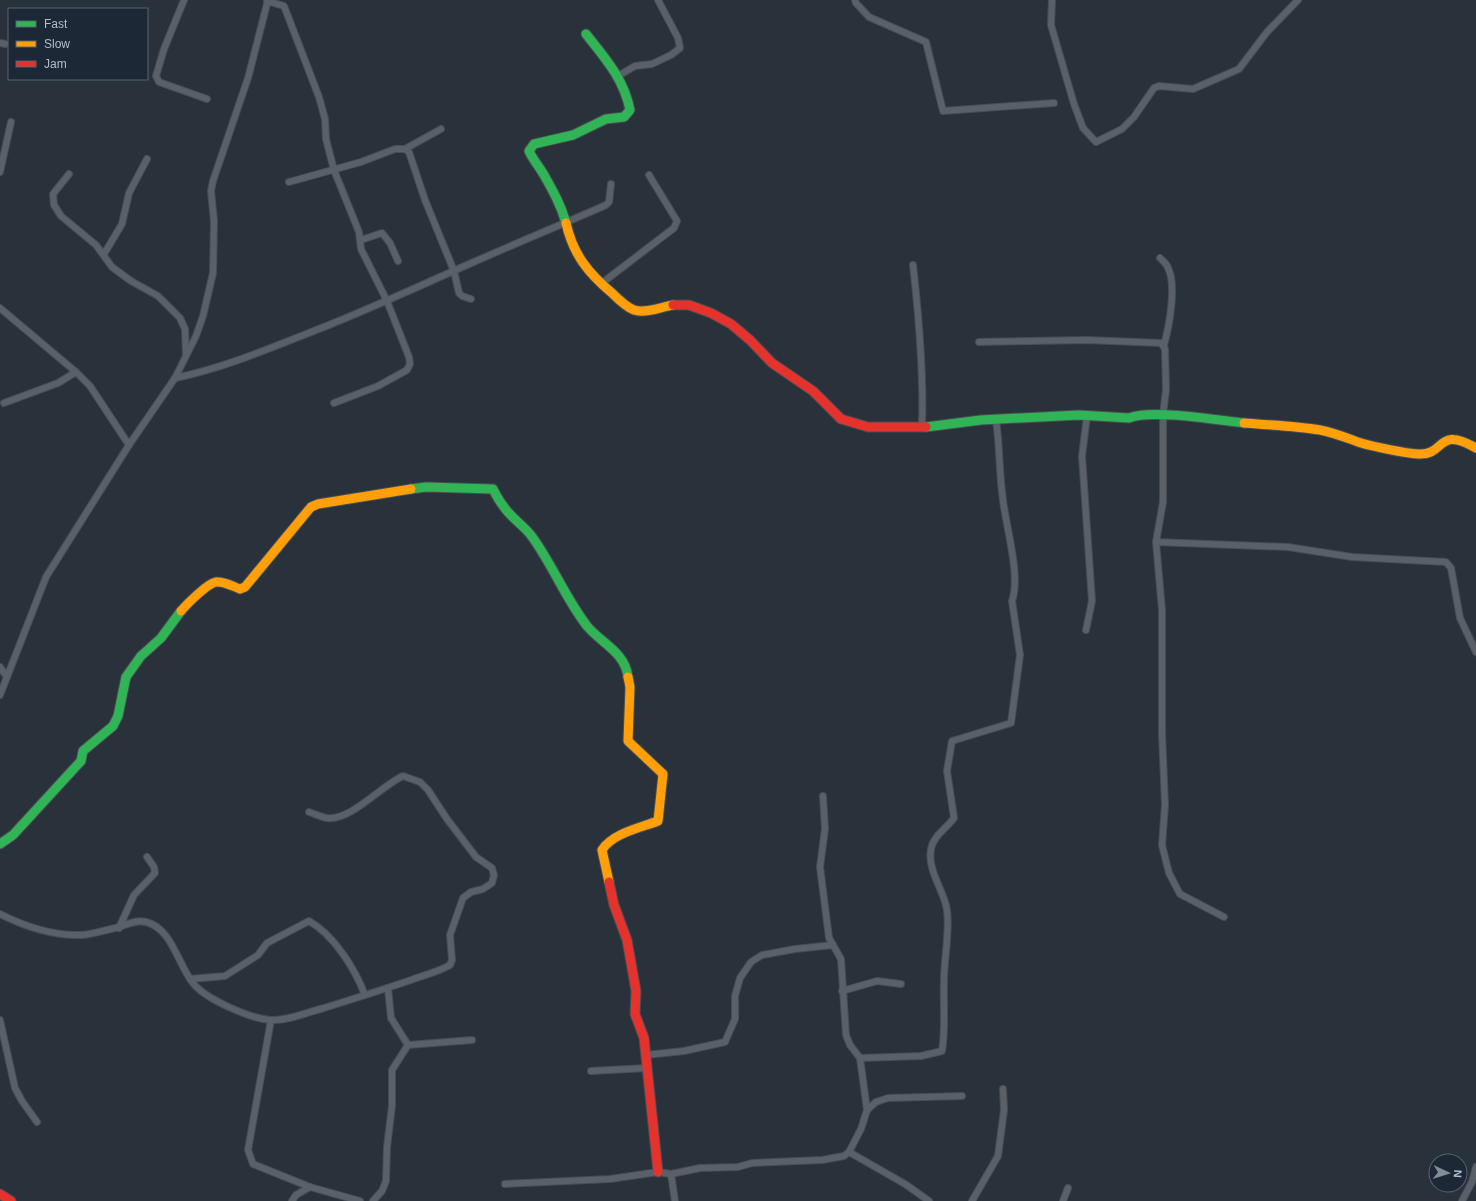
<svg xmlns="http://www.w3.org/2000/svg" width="1476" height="1201" font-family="Helvetica,sans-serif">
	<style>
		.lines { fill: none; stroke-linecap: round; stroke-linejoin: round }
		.street-casing { stroke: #484d54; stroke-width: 8 }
		.fast-casing { stroke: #484d54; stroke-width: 11 }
		.slow-casing { stroke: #484d54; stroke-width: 11 }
		.jam-casing { stroke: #484d54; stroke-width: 11 }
		.street { stroke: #5a6067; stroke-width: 6 }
		.fast { stroke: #30b455; stroke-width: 9 }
		.slow { stroke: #ff9f0a; stroke-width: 9 }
		.jam { stroke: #e5322d; stroke-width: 9 }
	</style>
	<rect width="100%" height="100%" fill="#29313a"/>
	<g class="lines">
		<g class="street-casing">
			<g id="street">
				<polyline points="184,0 164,49 156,76 159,82 207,99"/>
				<polyline points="855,0 856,3 869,17 926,42 943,111 1054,103"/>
				<polyline points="1052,0 1051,25 1074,104 1083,128 1096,142 1122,129 1134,117 1154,88 1159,86 1193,89 1239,69 1267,32 1298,0"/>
				<polyline points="267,1 284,6 319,97 325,119 326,139 334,170 359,232 361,249 387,301 409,357 410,364 407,370 378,386 334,403"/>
				<polyline points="0,43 5,44"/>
				<polyline points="618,76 635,66 652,64 671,55 680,48 678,38 658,0"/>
				<polyline points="405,149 441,129"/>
				<polyline points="0,172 11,122"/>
				<polyline points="69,174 53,194 54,205 61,216 96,245 112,267 131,281 158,296 180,318 185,329 186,355"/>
				<polyline points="289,182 361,162 395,149 405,149 409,152 425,200 454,271 459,293 462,296 471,299"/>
				<polyline points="361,240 382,233 390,243 398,261"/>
				<polyline points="104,254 122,224 129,193 147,159"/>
				<path d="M1160,258c3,3 7,6 8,10 9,17 1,59 -4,77"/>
				<path d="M913,265c6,53 11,107 9,161"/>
				<polyline points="602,283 674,228 677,221 649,175"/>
				<polyline points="0,308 76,372 90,386 129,445"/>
				<polyline points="979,342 1087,340 1161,343 1165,349 1166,390 1163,414 1163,502 1156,542 1162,610 1162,733 1165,805 1162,845 1169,873 1180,894 1224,917"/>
				<path d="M175,378c45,-9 88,-27 131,-44 58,-22 113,-48 170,-73 43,-19 87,-37 130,-56l3,-3 2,-18"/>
				<polyline points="4,403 58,383 76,372"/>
				<polyline points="1156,542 1288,547 1352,557 1446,562 1451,568 1460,618 1476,652"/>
				<polyline points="1086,630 1092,601 1082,456 1087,416"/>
				<polyline points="0,667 7,677"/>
				<polyline points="0,695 46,577 129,445 175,378 196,336 203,316 213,273 214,221 211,191 213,181 248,78 268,0"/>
				<polyline points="823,796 825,829 820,867 829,938 841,959 846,1035 850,1045 860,1058 867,1110"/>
				<path d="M0,914c26,13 52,22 81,21 10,0 20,-4 30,-6 12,-2 23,-10 35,-7 26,6 32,43 47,61 12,16 58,36 78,37 17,1 37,-8 53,-12 29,-9 58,-18 87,-28 13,-5 27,-8 39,-15l2,-5 -2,-25 13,-37 8,-6 12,-3 9,-6 2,-8 -2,-7 -16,-11 -29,-38 -19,-29 -8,-8 -17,-6c-21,9 -52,45 -76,42 -6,-1 -12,-4 -18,-6"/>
				<polyline points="119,928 134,895 155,873 154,867 147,857"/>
				<path d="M190,979l35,-3 33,-21 9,-12 42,-22c25,14 46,48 56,74"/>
				<polyline points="388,988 391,1018 408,1045 472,1040"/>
				<polyline points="842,991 877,981 901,984"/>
				<polyline points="0,1020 15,1088 22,1101 37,1122"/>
				<polyline points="271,1020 248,1150 253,1164 310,1187 360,1201"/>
				<polyline points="646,1055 684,1051 725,1042 735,1019 735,996 740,978 751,962 762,955 795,949 833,945"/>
				<path d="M860,1058l61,-2 21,-5c4,-24 1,-47 2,-71 0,-21 6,-48 3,-70 -3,-20 -20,-39 -16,-61 2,-13 16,-21 23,-31l-7,-47 5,-30 59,-18 9,-68 -8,-54c9,-25 -6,-74 -9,-101 -4,-26 -3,-53 -7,-80"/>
				<polyline points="591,1071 647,1068"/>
				<polyline points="849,1152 905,1184 929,1201"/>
				<polyline points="671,1174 700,1168 738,1167 752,1163 822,1160 844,1156 849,1152 861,1129 867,1110 876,1102 888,1098 962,1096"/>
				<polyline points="505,1184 610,1179 658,1172 671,1174 675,1201"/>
				<polyline points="292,1201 296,1195 310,1187"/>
				<polyline points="373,1201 382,1191 386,1181 387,1147 392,1106 392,1070 408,1045"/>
				<polyline points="972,1201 998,1156 1004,1110 1003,1089"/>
				<polyline points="1063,1201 1068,1188"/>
				<polyline points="1462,1201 1472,1182 1476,1167"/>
			</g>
		</g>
		<g class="fast-casing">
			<g id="fast">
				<path d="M566,223c-5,-18 -13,-32 -22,-48 -5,-9 -11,-15 -15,-24l5,-7 39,-9 33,-16 18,-2 6,-7c-6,-31 -25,-52 -44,-76"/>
				<path d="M926,427l55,-7 98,-5 50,3c22,-9 88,2 115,5"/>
				<path d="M411,489l15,-2 67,2c3,6 7,13 11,18 8,12 21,19 29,31 20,28 33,61 54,88 14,17 38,26 41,51"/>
				<polyline points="0,844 13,835 81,761 83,751 113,726 118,716 126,677 141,656 161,638 181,611"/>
			</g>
		</g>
		<g class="slow-casing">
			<g id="slow">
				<path d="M566,223c7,31 22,50 46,70 6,6 14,14 22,17 11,4 27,-3 39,-5"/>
				<path d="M1244,423c25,2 51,3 76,7 15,3 27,8 41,13 14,4 43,10 57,11 28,2 18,-29 58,-6"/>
				<path d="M181,611c6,-7 27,-28 35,-29 8,-1 16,4 24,7l5,-2 66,-80 7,-3 93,-15"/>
				<path d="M609,882l-7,-32c11,-17 38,-22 56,-29l5,-47 -35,-33 2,-54 -2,-10"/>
			</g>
		</g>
		<g class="jam-casing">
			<g id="jam">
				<polyline points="673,305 689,305 711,313 731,324 750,340 772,363 813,391 841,419 868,427 926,427"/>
				<polyline points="609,882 614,905 627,940 636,991 635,1014 644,1038 658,1172"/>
				<polyline points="0,1194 11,1201"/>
			</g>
		</g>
		<use href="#street" class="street"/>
		<use href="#fast" class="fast"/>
		<use href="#slow" class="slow"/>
		<use href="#jam" class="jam"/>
	</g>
	<rect x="8" y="8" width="140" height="72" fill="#1c2835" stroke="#586471"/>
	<rect x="16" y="21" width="20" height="6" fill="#30b455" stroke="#586471"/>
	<text x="44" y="28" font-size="12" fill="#b3beca">Fast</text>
	<rect x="16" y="41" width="20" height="6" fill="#ff9f0a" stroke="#586471"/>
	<text x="44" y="48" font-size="12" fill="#b3beca">Slow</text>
	<rect x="16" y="61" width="20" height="6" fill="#e5322d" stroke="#586471"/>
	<text x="44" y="68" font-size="12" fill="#b3beca">Jam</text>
	<g transform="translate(1448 1173) rotate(94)"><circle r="19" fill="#1c2835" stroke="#586471"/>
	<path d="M0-3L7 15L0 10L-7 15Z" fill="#838d98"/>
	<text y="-6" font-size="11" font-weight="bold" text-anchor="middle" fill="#b3beca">N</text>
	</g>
</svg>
